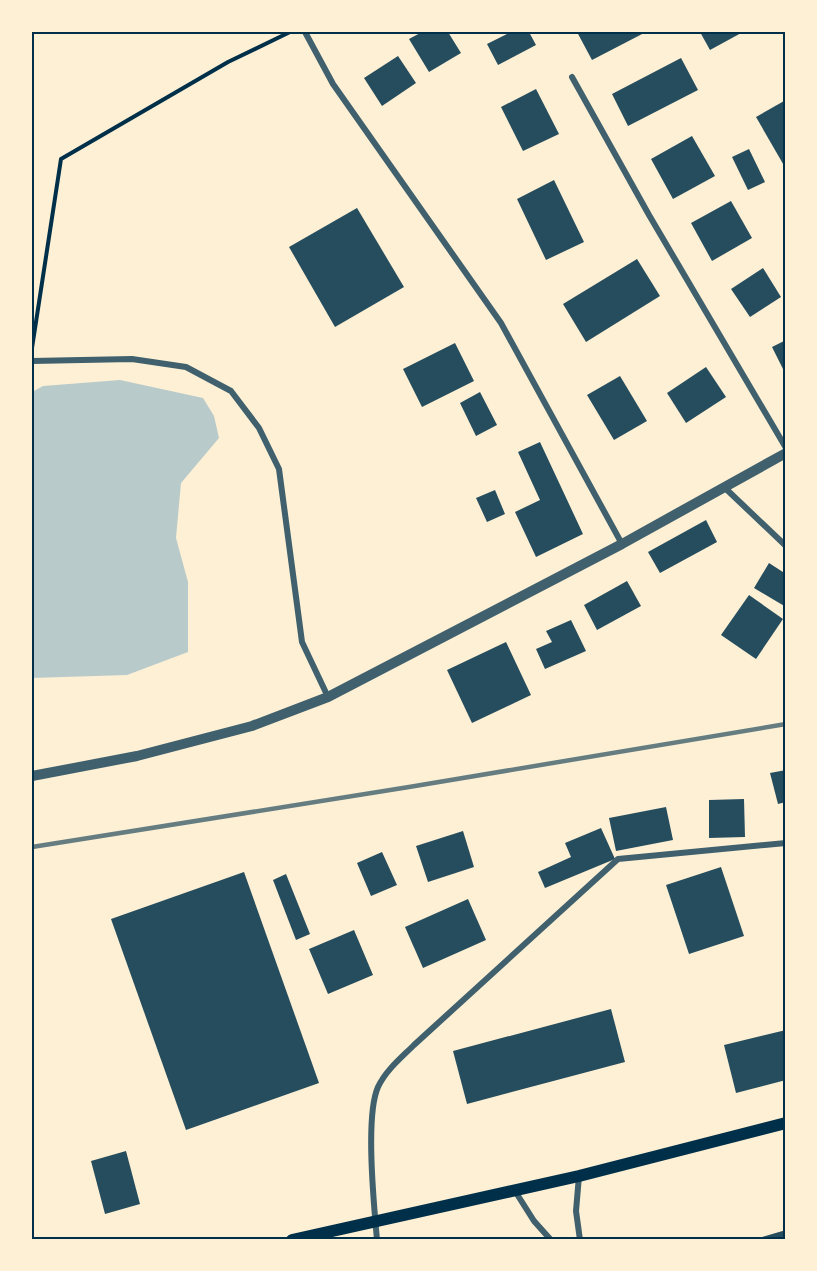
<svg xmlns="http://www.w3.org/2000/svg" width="817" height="1271" font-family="'Noto Serif',serif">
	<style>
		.green { fill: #b9caca }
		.building { fill: #264d5e }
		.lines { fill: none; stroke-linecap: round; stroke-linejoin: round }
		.path { stroke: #003049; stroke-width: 4 }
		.minor { stroke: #3f606c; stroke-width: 6 }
		.tertiary { stroke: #3f606c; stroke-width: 10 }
		.secondary { stroke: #003049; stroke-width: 12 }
		.rail { stroke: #657d81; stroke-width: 4.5 }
		.neatline { fill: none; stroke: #003049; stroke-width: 2 }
	</style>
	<rect width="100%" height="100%" fill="#fdf0d5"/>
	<polygon class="green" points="120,380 203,398 214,416 219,438 181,483 176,538 188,582 188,652 127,675 32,678 32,392 43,386"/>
	<g class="building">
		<polygon points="422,32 448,32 461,53 429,72 409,39"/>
		<polygon points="511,32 529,32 536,45 498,65 487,44"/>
		<polygon points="577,32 646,32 592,60"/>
		<polygon points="700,32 743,32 710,50"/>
		<polygon points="398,56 416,83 382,106 364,78"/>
		<polygon points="681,58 698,90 628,126 612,94"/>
		<polygon points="536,89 559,134 523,151 501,107"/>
		<polygon points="784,101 786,104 786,169 756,117"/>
		<polygon points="692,136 715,176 673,199 651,159"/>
		<polygon points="749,149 765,182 748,190 732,157"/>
		<polygon points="554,180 584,242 546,260 517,199"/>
		<polygon points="731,201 752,238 712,261 691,223"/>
		<polygon points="357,208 404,287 335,327 289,247"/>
		<polygon points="637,259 660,296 586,342 563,304"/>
		<polygon points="763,268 781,297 750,317 731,289"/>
		<polygon points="786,340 786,375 772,347"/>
		<polygon points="455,343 474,381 422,407 403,369"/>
		<polygon points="706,367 726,397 686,423 667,393"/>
		<polygon points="620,376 647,421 614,440 587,395"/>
		<polygon points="480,392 497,425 476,436 460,403"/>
		<polygon points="540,442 583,534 536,557 515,512 540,500 518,452"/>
		<polygon points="495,490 505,514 487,522 476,498"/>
		<polygon points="706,520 717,542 660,573 648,552"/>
		<polygon points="769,563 786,574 786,607 754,588"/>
		<polygon points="627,581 641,606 597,630 584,605"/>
		<polygon points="749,595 783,619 756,659 721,635"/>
		<polygon points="571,620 586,651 545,669 536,649 552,642 546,631"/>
		<polygon points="506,642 531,695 472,723 447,670"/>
		<polygon points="786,770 786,802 778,804 770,773"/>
		<polygon points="744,799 745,837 709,838 709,800"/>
		<polygon points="666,807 673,840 616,851 609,818"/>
		<polygon points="601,828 615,859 545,888 538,872 571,857 565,843"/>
		<polygon points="463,831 474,867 428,882 416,846"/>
		<polygon points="382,852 397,885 371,896 357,863"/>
		<polygon points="721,867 744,936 689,954 666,885"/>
		<polygon points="244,872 319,1083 186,1130 111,919"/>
		<polygon points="286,874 310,934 296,940 273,880"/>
		<polygon points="468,899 486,940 423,968 405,927"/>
		<polygon points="354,930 373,975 328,994 309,949"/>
		<polygon points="611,1009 625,1062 467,1104 453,1051"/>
		<polygon points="786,1030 786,1080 736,1093 724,1045"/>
		<polygon points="126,1151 140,1204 105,1214 91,1161"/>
		<polygon points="786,1230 786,1240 755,1240 755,1239"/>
	</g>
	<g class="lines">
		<polyline class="path" points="32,348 61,159 228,62 290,32"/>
		<g class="minor">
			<polyline points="305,32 333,84 501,323 622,544"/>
			<polyline points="572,77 649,215 786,448"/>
			<polyline points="32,361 132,359 186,367 231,391 259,428 279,469 302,642 328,697"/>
			<polyline points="725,488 786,546"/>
			<polyline points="579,1176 576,1211 580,1240"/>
			<polyline points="515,1191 534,1221 551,1240"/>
			<path d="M377,1240c-3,-35 -12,-124 1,-153 8,-17 23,-29 36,-42l204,-186 168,-16"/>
		</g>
		<polyline class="tertiary" points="32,776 137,756 252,726 328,697 622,544 786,453"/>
		<polyline class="secondary" points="292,1240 579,1176 786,1123"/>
		<polyline class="rail" points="32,847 409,787 786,724"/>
	</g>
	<rect width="817" height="1271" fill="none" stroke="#fdf0d5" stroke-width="66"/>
	<rect x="33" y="33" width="751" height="1205" class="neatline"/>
</svg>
